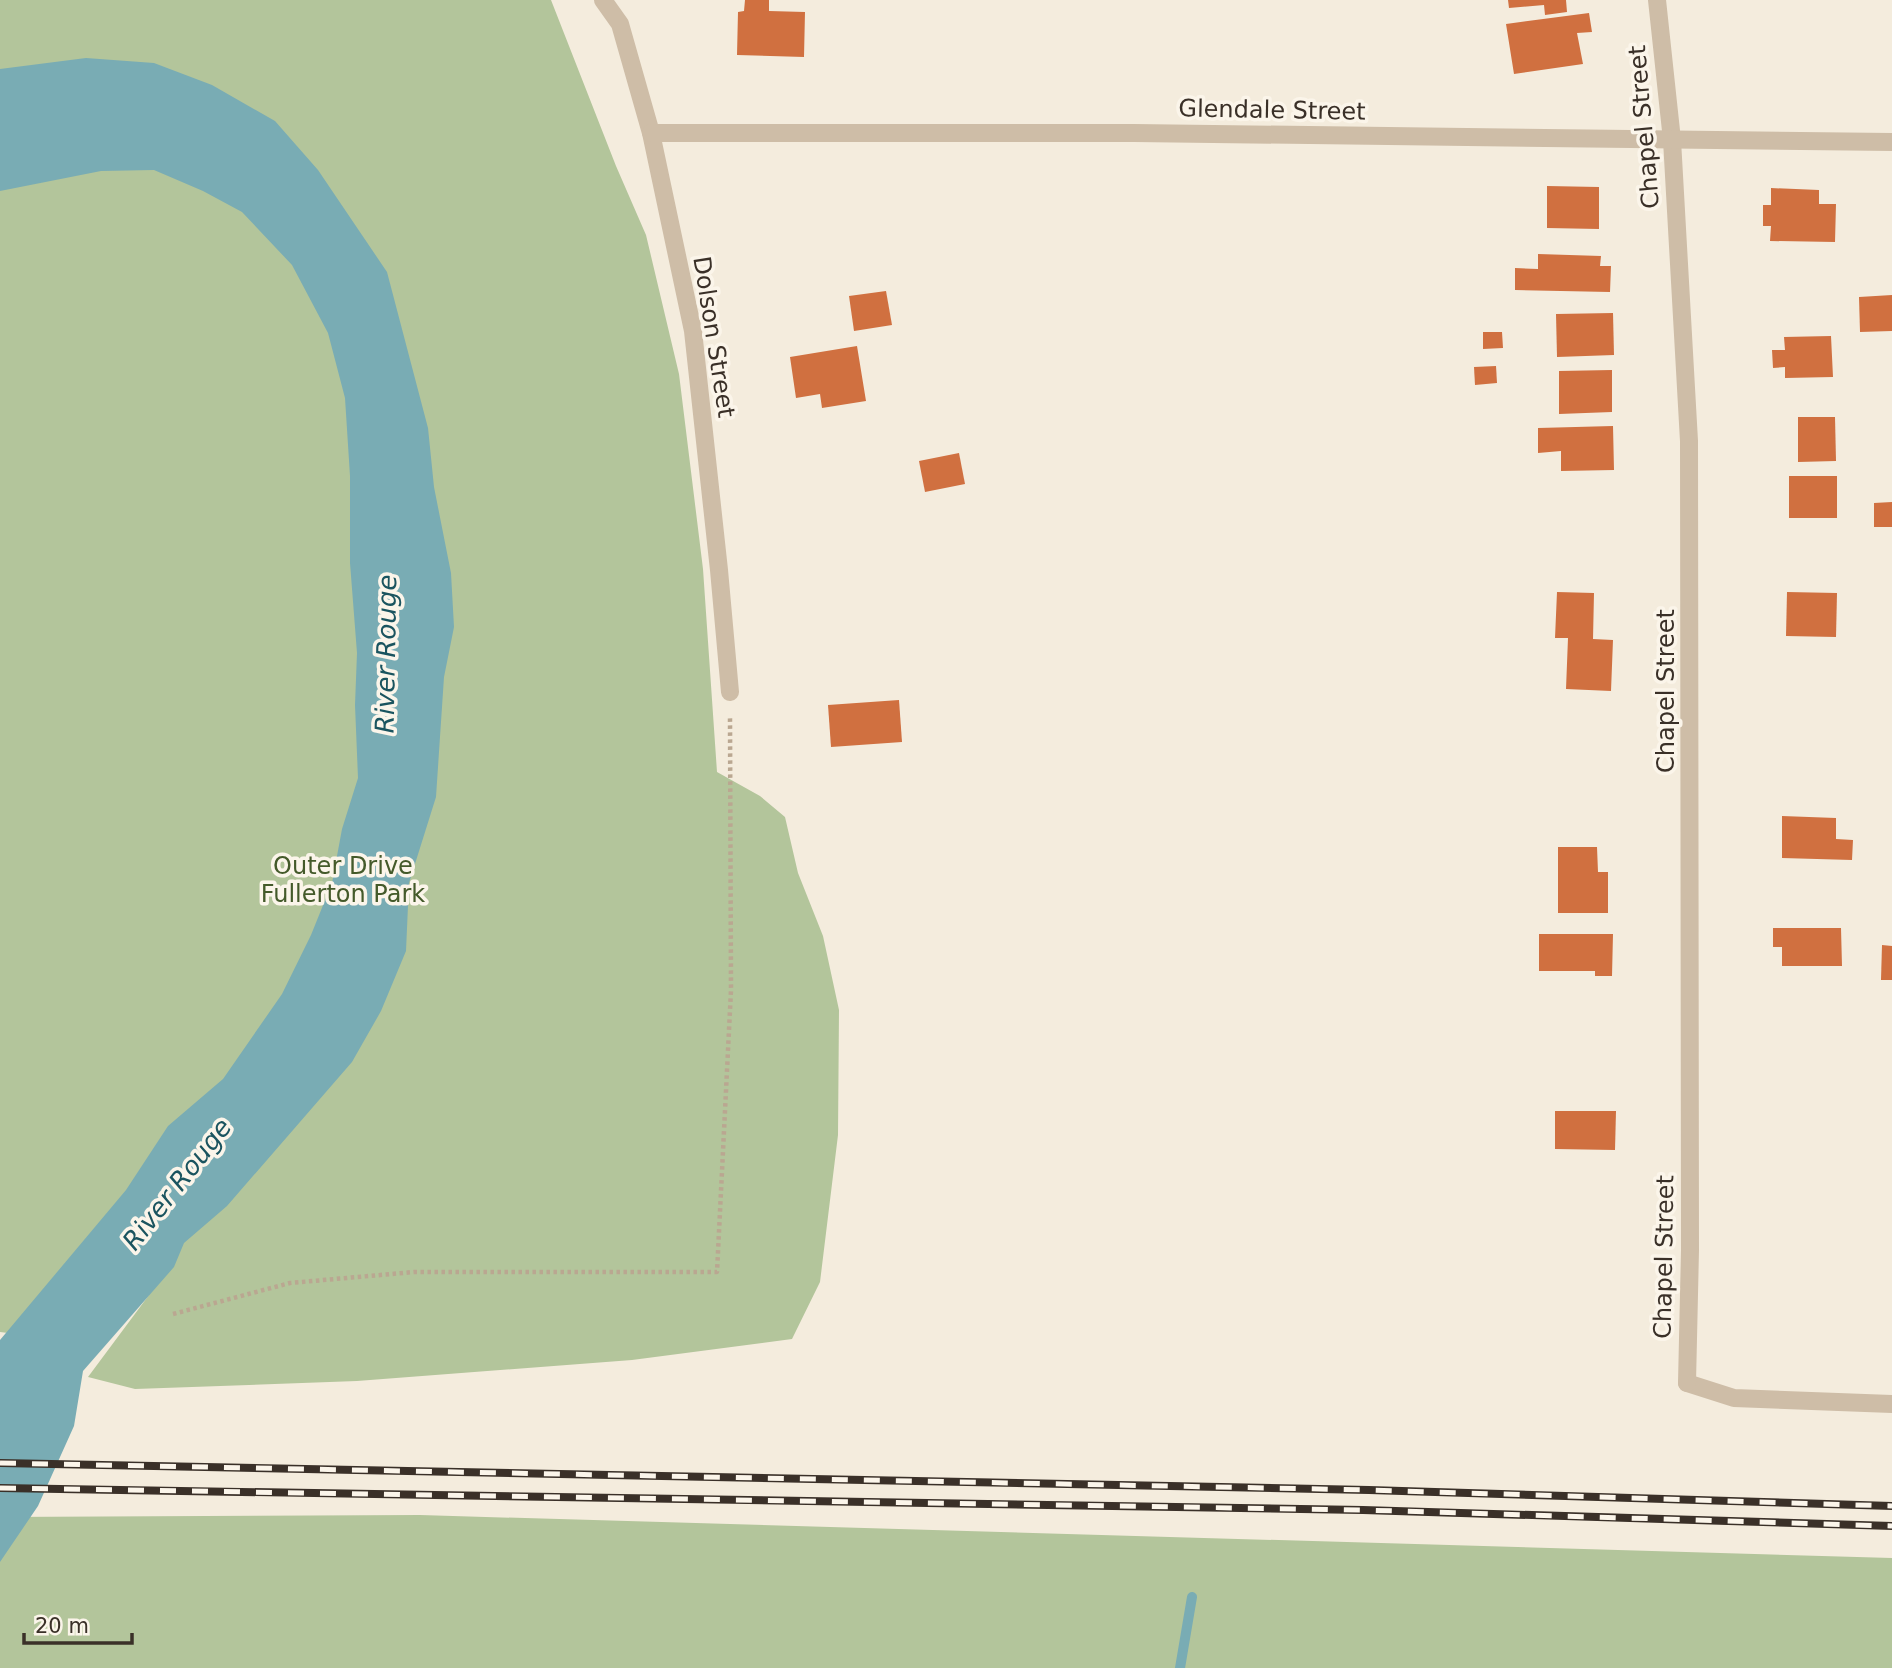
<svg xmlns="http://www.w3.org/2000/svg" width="1892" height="1668" font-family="'DejaVu Sans',sans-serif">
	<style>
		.green { fill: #b3c59b }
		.water { fill: #79acb4 }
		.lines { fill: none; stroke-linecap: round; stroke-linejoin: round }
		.stream { stroke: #79acb4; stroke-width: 10 }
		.building { fill: #d07040 }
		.path { stroke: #baa791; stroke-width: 4.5; stroke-dasharray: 3.5 3.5; stroke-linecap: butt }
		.lane { stroke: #cebda7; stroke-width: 18 }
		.street { stroke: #cebda7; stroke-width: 18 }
		.rail-casing { stroke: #3a3028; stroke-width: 8 }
		.rail { stroke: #fbf5ea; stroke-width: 5; stroke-dasharray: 16; stroke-linecap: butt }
		.labels { text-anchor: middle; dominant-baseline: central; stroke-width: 7; stroke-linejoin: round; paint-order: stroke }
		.street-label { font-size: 24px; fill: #3a3028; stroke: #fbf5ea }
		.park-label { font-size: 24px; fill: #445a2a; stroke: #fbf5ea }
		.water-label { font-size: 26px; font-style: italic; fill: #1a545f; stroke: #fbf5ea }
	</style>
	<rect width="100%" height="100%" fill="#f4ecdd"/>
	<g class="green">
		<polygon points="0,0 551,0 616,166 646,235 679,374 703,569 717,772 760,796 785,817 798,873 823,936 839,1010 838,1135 820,1282 792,1339 632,1360 357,1381 135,1389 88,1377 149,1295 39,1295 8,1333 0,1332"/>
		<polygon points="420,1515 1892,1558 1892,1668 0,1668 0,1517"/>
	</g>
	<polygon class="water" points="86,58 154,63 212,85 275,121 318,170 387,272 428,428 434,487 451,573 454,627 444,677 436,797 409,883 406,951 381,1011 352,1062 227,1206 184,1243 174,1267 83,1371 74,1426 38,1506 0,1562 0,1340 126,1190 168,1126 223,1079 282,994 311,935 332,883 342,829 358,778 355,705 357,653 350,563 350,476 345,398 328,333 292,265 242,212 203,191 154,170 101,171 0,191 0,69"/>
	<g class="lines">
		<polyline class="stream" points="1180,1668 1192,1597"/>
	</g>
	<g class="building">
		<polygon points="745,0 769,0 769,11 805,12 804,57 737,55 738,12 744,11"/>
		<polygon points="1508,0 1566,0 1567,12 1545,15 1544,5 1509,8"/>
		<polygon points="1589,13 1592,32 1577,33 1583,64 1514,74 1506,24"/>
		<polygon points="1547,186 1599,187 1599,229 1547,228"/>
		<polygon points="1771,188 1819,190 1819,204 1836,204 1835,242 1770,241 1771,226 1763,226 1763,205 1771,205"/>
		<polygon points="1538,254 1601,256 1600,266 1611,266 1610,292 1515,290 1515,268 1538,269"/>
		<polygon points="886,291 892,325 854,331 849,296"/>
		<polygon points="1892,295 1892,331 1860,332 1859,297"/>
		<polygon points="1613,313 1614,355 1557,357 1556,314"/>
		<polygon points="1483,332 1502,332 1503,348 1483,349"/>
		<polygon points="1831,336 1833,377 1785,378 1785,367 1773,368 1772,350 1785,350 1784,337"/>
		<polygon points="857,346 866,401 822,408 820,394 796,398 790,357"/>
		<polygon points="1496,366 1497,383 1475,385 1474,367"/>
		<polygon points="1612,370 1612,412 1559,414 1559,371"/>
		<polygon points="1798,417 1835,417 1836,461 1798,462"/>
		<polygon points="1613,426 1614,470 1561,471 1561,451 1538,453 1538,428"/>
		<polygon points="959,453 965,484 925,492 919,461"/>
		<rect x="1789" y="476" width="48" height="42"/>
		<polygon points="1892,502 1892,527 1874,527 1874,503"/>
		<polygon points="1557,592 1594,593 1593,639 1613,640 1611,691 1566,689 1568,638 1555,638"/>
		<polygon points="1787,592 1837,593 1836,637 1786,636"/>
		<polygon points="899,700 902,742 831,747 828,705"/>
		<polygon points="1782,816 1836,818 1836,839 1853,840 1852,860 1782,858"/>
		<polygon points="1558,847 1597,847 1598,872 1608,872 1608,913 1558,913"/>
		<polygon points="1773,928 1841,928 1842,966 1782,966 1782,947 1773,947"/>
		<polygon points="1539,934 1613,934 1612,976 1595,976 1595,971 1539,971"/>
		<polygon points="1882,945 1892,946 1892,980 1881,980"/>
		<polygon points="1555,1111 1616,1111 1615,1150 1555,1149"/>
	</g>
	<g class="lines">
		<polyline class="path" points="173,1314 290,1283 414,1272 717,1272 731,990 730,718"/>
		<polyline class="lane" points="1687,1383 1734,1398 1892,1404"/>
		<g class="street">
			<polyline points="603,0 620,24 651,133 693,331 719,570 730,692"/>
			<polyline points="1657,0 1672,140 1689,441 1690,1250 1687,1383"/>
			<polyline points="651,133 1134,133 1892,142"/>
		</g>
		<g class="rail-casing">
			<g id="rail">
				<polyline points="0,1463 1369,1490 1892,1506"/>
				<polyline points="0,1488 1363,1510 1892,1526"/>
			</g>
		</g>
		<use href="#rail" class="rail"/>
	</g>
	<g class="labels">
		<g class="street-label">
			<text transform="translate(1272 110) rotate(1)">Glendale Street</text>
			<text transform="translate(1644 127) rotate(-95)">Chapel Street</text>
			<text transform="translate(714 337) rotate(81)">Dolson Street</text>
			<text transform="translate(1666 691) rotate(-90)">Chapel Street</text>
			<text transform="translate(1664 1257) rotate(-89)">Chapel Street</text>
		</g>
		<g class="park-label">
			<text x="343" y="866">Outer Drive<tspan x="343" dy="28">Fullerton Park</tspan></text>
		</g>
		<g class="water-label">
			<text transform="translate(386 654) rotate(-89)">River Rouge</text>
			<text transform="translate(177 1184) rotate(-52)">River Rouge</text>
		</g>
	</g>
	<path d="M24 1633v10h108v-10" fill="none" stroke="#3a3028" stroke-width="3.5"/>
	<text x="35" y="1633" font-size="21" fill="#3a3028" stroke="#fbf5ea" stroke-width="5" paint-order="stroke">20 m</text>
</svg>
